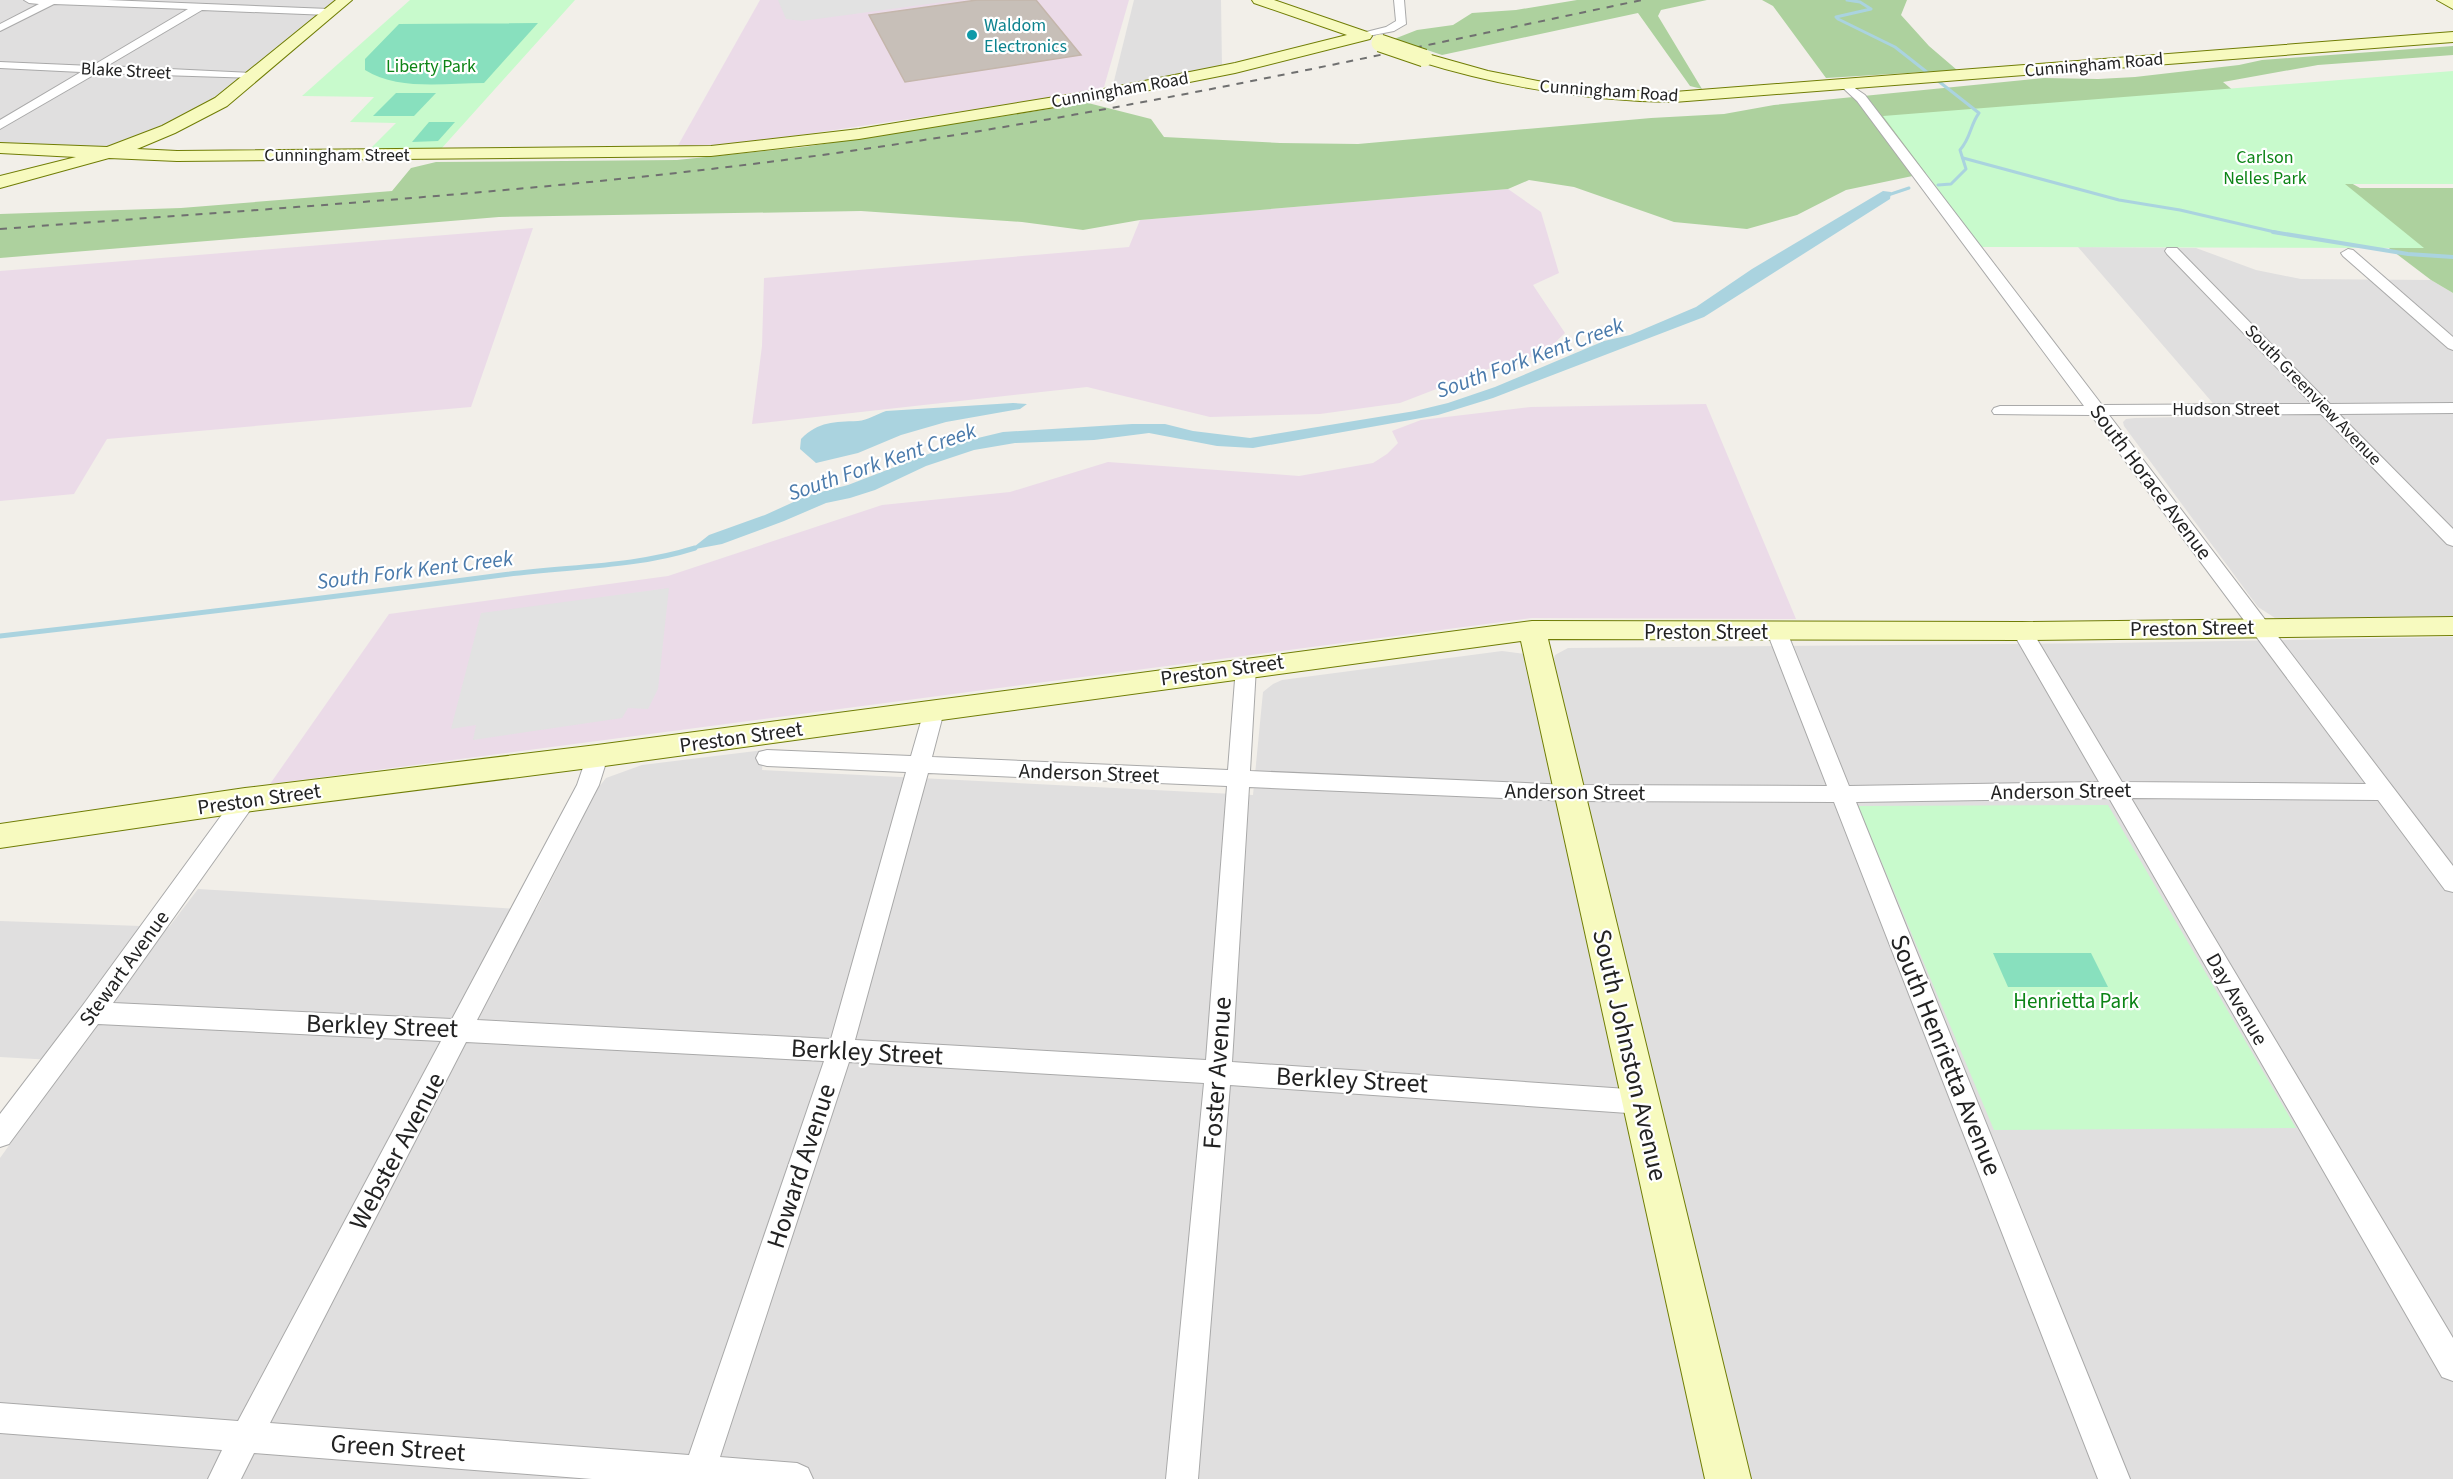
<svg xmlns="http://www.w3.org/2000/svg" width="2453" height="1479" font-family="'Source Sans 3',sans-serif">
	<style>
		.residential { fill: #e0dfdf }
		.industrial { fill: #ebdbe8 }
		.forest { fill: #add19e }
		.park { fill: #c8facc }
		.pitch { fill: #88e0be }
		.parking { fill: #e2e2e2 }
		.water { fill: #aad3df }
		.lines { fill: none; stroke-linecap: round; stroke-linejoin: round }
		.stream-far2 { stroke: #aad3df; stroke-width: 3 }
		.stream-far1 { stroke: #aad3df; stroke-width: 4 }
		.stream { stroke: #aad3df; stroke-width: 5 }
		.building { fill: #c7bfb8; stroke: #c4b6ab; stroke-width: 1.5 }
		.street-casing { stroke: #a9a9a9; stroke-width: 2 }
		.secondary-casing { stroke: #707d05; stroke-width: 2 }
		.street { fill: #fff; fill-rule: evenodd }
		.secondary { fill: #f7fabf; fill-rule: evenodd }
		.rail { stroke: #707070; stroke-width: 2; stroke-dasharray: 7 7; stroke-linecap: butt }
		.secondary-bridge-casing { stroke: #707d05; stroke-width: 19; stroke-linecap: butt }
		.secondary-bridge { stroke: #f7fabf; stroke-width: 17 }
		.culture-dot { fill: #0f9aa8; stroke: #fff; stroke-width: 2 }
		.labels { text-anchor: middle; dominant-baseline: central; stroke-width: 4.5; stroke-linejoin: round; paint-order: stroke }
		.far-culture-label { font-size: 18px; fill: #0d838f; stroke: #fff; text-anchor: start }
		.far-street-label { font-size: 18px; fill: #222; stroke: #fff }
		.far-park-label { font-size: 18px; fill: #0c8416; stroke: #fff }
		.street-label { font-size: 21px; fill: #222; stroke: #fff }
		.park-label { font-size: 21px; fill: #0c8416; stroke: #fff }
		.water-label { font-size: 22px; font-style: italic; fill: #4a7aab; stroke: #fff }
		.near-street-label { font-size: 26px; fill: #222; stroke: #fff }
	</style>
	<rect width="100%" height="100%" fill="#f2efe9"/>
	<g class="residential">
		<polygon points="0,0 339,0 223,95 190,117 108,148 0,144"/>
		<polygon points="1134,0 1221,0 1222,68 1112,89"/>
		<polygon points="2078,247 2196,248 2256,270 2301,279 2431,280 2453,293 2453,619 2288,621 2275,618 2258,607 2124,426 2123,422 2126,419 2135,418 2224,416"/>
		<polygon points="2453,637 2453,1479 1743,1479 1553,662 1555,655 1568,648 2110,643"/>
		<polygon points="1502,651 1525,654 1706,1479 0,1479 0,1158 70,1061 0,1057 0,921 169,927 198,889 536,910 598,788 606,778 642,765 764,750 762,770 1253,795 1263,692 1273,684 1282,680"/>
	</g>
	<g class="industrial">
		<polygon points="760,0 1129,0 1104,87 1090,92 719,147 676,149"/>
		<polygon points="1508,189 1541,212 1559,273 1533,285 1565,333 1543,354 1496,366 1400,403 1320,414 1210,417 1087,387 752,424 762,346 764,278 1129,247 1140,220"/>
		<polygon points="533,228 471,407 107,439 74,494 0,501 0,271"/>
		<polygon points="1706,404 1796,619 1532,618 270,784 389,614 668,576 882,505 1010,492 1108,462 1299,476 1373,463 1387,454 1398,443 1392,431 1421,420 1531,407"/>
	</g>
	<g class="forest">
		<polygon points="1577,0 1707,0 1661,10 1658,16 1702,89 1690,86 1638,13 1442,55 1394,39 1417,30 1453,25 1472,13 1516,10"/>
		<polygon points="1762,0 1907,0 1901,15 1929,46 1957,70 1826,78 1773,6"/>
		<polygon points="2453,46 2453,55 2318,65 2223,82 2333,173 2360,188 2453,188 2453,293 2431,280 2373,236 1941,170 1846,190 1797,215 1747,229 1674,222 1574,187 1529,180 1508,189 1140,220 1083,230 1022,222 861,211 499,217 0,258 0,214 181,208 392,191 411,168 436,162 677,160 804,147 1088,103 1151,119 1164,137 1280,143 1358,144 1651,118 1724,114 1774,105 2044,78 2098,79 2135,77 2239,65 2262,60"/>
	</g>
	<g class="park">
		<polygon points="410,0 575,0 441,149 369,150 396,123 350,122 374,97 302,96"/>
		<polygon points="2453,71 2453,184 2345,184 2424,248 1981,247 1883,116"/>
		<polygon points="2108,805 2296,1128 1994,1130 1858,806"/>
	</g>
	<g class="pitch">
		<path d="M538,23l-54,60c-38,0 -86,8 -119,-13v-11l34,-35z"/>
		<polygon points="396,93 436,93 414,116 373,116"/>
		<polygon points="429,122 455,122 438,141 412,142"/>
		<polygon points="1993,953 2091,953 2108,987 2008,987"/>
	</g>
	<g class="parking">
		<polygon points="778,0 958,0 802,21 786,19"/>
		<polygon points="669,588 658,689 648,709 628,708 622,718 473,740 476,725 451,729 481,613"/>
	</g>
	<g class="water">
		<polygon points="1883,191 1891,192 1890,199 1704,317 1493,398 1438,415 1253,448 1217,446 1149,433 1094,440 1015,443 974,450 926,466 875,490 850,498 826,503 784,521 722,544 690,550 709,535 765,515 809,495 848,485 957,443 1003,432 1132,424 1165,424 1193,431 1250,438 1415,411 1448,403 1495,387 1604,341 1630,335 1696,307 1752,269"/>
		<path d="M1013,403l14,1 -7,5 -74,13 -45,13 -43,18 -42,10 -16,-14 1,-10c18,-18 33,-17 57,-18 10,-1 19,-7 28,-10z"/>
	</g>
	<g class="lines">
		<g class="stream-far2">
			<path d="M1847,0l13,2 11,7 -35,8 2,2 57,28 84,66c-9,12 -8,25 -19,37l6,19 -15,15 -13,1"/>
			<polyline points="1963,158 2119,200 2180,210 2279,233"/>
			<polyline points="1885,196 1909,188"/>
		</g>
		<polyline class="stream-far1" points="2273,232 2408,254 2453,257"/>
		<path class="stream" d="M0,636c167,-19 335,-39 502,-61 64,-9 130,-7 193,-27"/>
	</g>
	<polygon class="building" points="977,0 1036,0 1081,55 905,82 869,15"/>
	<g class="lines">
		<g class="street-casing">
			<g id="street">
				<polygon points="24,0 107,0 329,9 334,12 329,15 202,10 107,66 252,73 258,76 256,78 97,73 0,129 0,120 81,72 0,68 0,62 92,66 188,9 54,4 0,31 0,24 39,4 29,3"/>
				<polygon points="1394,0 1404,0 1406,24 1394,31 1358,38 1358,34 1386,27 1396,21"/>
				<path d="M1846,82l19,13 237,310 210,-1 -145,-150 -2,-3 2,-3h10l153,156 123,-1v10l-114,1 114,115v17l-6,-2 -126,-130 -212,1 344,451v26l-8,-2 -67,-90 -247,-2 322,540v43l-11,-4 -333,-579 -253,4 274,677h-32l-264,-677 -264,-1 -321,-14 -17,275 410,28 9,4 4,8 -4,8 -9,4 -412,-29 -32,394h-32l38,-396 -355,-21 -129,395 77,6 11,5 5,11h-221l-338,-26 -13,26h-33l14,-29 -222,-17v-30l238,18 203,-380 -343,-17 -89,120 -9,3v-33l83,-109 154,-211 8,-2 8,2 3,6 -3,6 -140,197 339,16 125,-234 12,-35 8,-2 8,2 3,6 -9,29 -122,235 354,19 75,-267 -139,-6 -8,-2 -3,-6 3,-6 8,-2 144,6 13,-45 3,-5 7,-2 7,2 3,5 -12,46 296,13 8,-103 3,-5 7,-2 7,2 3,5 -6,104 320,14 257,1 -60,-154 3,-5 7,-2 7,2 3,5 62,154 250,-4 -87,-151 3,-5 7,-2 7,2 93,156 244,2 -275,-369 -97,-1 -2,-3 2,-3 6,-2h84l-227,-305 -15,-14v-4zM928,773l299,13 -21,274 -351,-20zM466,1042l358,19 -135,394 -419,-32z"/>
				<polygon points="2348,249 2353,250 2453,337 2453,350 2448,348 2343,256 2341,253"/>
			</g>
		</g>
		<g class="secondary-casing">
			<g id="secondary">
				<polygon points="336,0 352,0 227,106 175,133 137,149 177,151 711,146 859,129 1104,89 1235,63 1347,35 1254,3 1252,0 1274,0 1370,33 1372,36 1370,39 1235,73 1104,99 859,139 711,156 177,161 109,158 0,188 0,176 76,157 0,153 0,143 107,147 162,126 215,98"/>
				<polygon points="2437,0 2453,0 2453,9"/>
				<path d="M2453,32v10l-779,60c-88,-1 -172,-15 -256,-41l-2,-3 8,-5 64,18 60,12 62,7 64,2z"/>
				<polygon points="2453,617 2453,635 2022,640 1548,639 1751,1479 1705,1479 1521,641 597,767 245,812 0,848 0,824 245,788 597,745 1532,621 2022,622"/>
			</g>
		</g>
		<use href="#street" class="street"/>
		<use href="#secondary" class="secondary"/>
		<path class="rail" d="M0,229c274,-21 550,-37 822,-74 276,-38 548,-98 820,-155"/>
		<g class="secondary-bridge-casing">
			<polyline id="secondary-bridge" points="1380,43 1424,58"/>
		</g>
		<use href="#secondary-bridge" class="secondary-bridge"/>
	</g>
	<circle class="culture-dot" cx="972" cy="35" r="6"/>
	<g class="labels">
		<g class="far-culture-label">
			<text x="984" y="25">Waldom<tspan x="984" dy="21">Electronics</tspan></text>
		</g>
		<g class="far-street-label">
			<text transform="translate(2094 65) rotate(-5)">Cunningham Road</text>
			<text transform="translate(126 71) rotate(3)">Blake Street</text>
			<text transform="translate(1120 90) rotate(-10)">Cunningham Road</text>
			<text transform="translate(1609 91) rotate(4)">Cunningham Road</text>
			<text x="337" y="155">Cunningham Street</text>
			<text transform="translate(2313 395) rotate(46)">South Greenview Avenue</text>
			<text x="2226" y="409">Hudson Street</text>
		</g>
		<g class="far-park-label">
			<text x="431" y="66">Liberty Park</text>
			<text x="2265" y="157">Carlson<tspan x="2265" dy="21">Nelles Park</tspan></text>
		</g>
		<g class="street-label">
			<text transform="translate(2151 482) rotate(53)">South Horace Avenue</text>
			<text transform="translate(2192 628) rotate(-1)">Preston Street</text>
			<text x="1706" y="632">Preston Street</text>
			<text transform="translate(1222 670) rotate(-8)">Preston Street</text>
			<text transform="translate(741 737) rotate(-8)">Preston Street</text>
			<text transform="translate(1089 773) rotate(2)">Anderson Street</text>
			<text transform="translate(2061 791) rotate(-1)">Anderson Street</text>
			<text transform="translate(1575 792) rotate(1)">Anderson Street</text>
			<text transform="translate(259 799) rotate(-8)">Preston Street</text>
			<text transform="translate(124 968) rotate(-54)">Stewart Avenue</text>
			<text transform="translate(2237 999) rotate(60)">Day Avenue</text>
		</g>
		<g class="park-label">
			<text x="2076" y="1001">Henrietta Park</text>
		</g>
		<g class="water-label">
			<text transform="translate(1530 358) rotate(-20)">South Fork Kent Creek</text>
			<text transform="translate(882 462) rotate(-19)">South Fork Kent Creek</text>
			<text transform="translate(415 570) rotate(-7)">South Fork Kent Creek</text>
		</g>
		<g class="near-street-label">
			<text transform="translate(382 1026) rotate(2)">Berkley Street</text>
			<text transform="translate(867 1052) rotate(3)">Berkley Street</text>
			<text transform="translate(1630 1055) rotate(77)">South Johnston Avenue</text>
			<text transform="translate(1946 1055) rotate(68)">South Henrietta Avenue</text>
			<text transform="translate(1217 1073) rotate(-86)">Foster Avenue</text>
			<text transform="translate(1352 1080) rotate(3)">Berkley Street</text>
			<text transform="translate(397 1151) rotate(-62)">Webster Avenue</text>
			<text transform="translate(801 1166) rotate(-72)">Howard Avenue</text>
			<text transform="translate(398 1448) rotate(4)">Green Street</text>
		</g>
	</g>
</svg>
